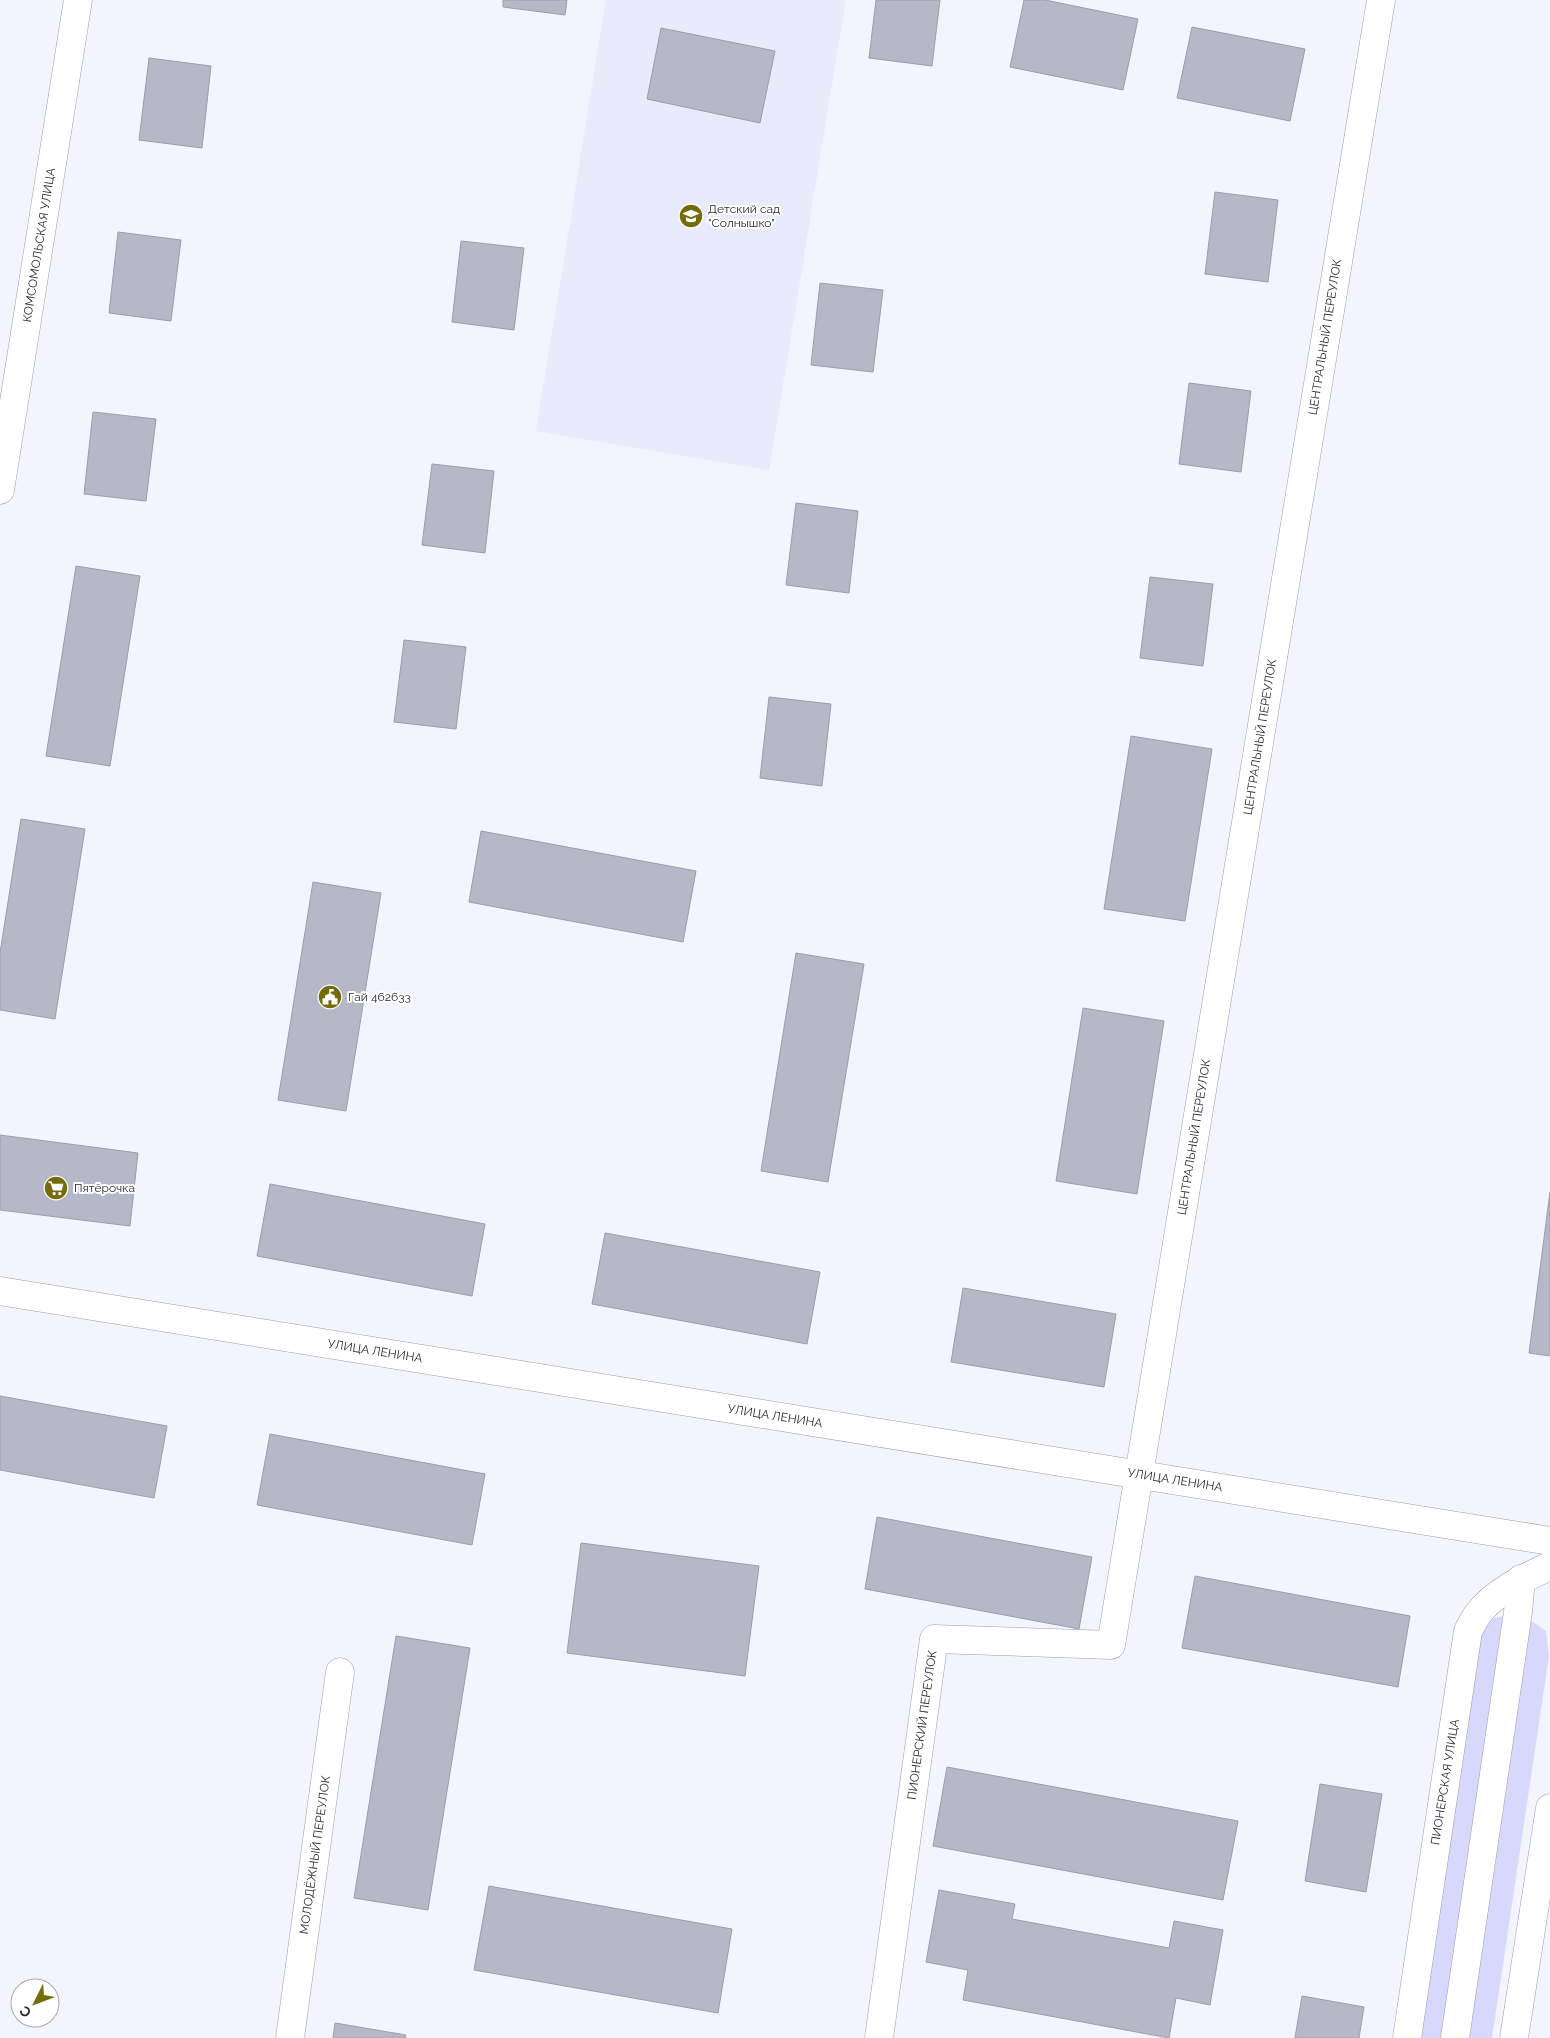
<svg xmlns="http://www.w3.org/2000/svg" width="1550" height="2038" font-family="Raleway,sans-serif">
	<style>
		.built { fill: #eaeafd }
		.green { fill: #d8d8fc }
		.building { fill: #b7b8c7; stroke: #9c9dab }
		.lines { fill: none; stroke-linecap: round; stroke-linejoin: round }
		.minor-casing { stroke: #9c9dab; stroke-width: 29 }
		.minor { stroke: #fff; stroke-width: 28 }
		.labels { text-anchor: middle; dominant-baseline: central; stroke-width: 4; stroke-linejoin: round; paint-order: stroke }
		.poi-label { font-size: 12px; fill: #29292f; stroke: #fff; text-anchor: start }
		.street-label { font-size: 12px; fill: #29292f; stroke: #fff }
	</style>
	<rect width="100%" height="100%" fill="#f4f4fe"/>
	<polygon class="built" points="606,0 846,0 769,470 536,431"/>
	<polygon class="green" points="1518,1612 1546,1631 1549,1656 1492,2038 1416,2038 1473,1644 1489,1620"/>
	<g class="building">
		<polygon points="503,0 567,0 565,15 503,7"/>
		<polygon points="876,0 940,0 932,66 869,58"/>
		<polygon points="1024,0 1045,0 1138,19 1123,90 1010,67"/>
		<polygon points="1192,27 1305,49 1290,121 1177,98"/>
		<polygon points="661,28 775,51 760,123 647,99"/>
		<polygon points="149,58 211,66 202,148 139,140"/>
		<polygon points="1215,192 1278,200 1268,282 1205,274"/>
		<polygon points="118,232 181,240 171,321 109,313"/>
		<polygon points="461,241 524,248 514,330 452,322"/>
		<polygon points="820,283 883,290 873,372 811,365"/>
		<polygon points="1189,383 1251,391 1241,472 1179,464"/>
		<polygon points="93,412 156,419 146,501 84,494"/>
		<polygon points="432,464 494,471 485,553 422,545"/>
		<polygon points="796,503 858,511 849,593 786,585"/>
		<polygon points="76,566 140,576 110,766 46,756"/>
		<polygon points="1150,577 1213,584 1203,666 1140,658"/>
		<polygon points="404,640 466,647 456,729 394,722"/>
		<polygon points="769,697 831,704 822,786 760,778"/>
		<polygon points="1131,736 1212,749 1185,921 1104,909"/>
		<polygon points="21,819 85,829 55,1019 0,1010 0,953"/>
		<polygon points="481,831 696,871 683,942 469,902"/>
		<polygon points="313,882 381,893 346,1111 278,1100"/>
		<polygon points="796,953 864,964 828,1182 761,1171"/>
		<polygon points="1083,1008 1164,1021 1137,1194 1056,1181"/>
		<polygon points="0,1135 138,1153 130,1226 0,1210"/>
		<polygon points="270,1184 485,1224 472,1296 257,1256"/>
		<polygon points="1550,1192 1550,1356 1529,1353"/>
		<polygon points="605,1233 820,1272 807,1344 592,1304"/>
		<polygon points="963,1288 1116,1314 1104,1387 951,1362"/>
		<polygon points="0,1396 167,1426 154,1498 0,1470"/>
		<polygon points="270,1434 485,1474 472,1545 257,1505"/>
		<polygon points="877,1517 1092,1557 1079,1629 865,1589"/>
		<polygon points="581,1543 759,1566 745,1676 567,1653"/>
		<polygon points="1195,1576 1410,1616 1398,1687 1182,1648"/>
		<polygon points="396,1636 470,1648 428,1910 354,1898"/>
		<polygon points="947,1767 1238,1821 1223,1900 933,1846"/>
		<polygon points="1320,1784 1382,1794 1366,1892 1305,1881"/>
		<polygon points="489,1886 732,1929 718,2013 474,1970"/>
		<polygon points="939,1890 1015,1904 1012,1919 1169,1948 1174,1921 1223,1930 1210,2005 1176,1998 1169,2038 963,2000 968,1970 926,1962"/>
		<polygon points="1302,1996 1364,2007 1359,2038 1295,2038"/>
		<polygon points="335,2023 406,2035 405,2038 333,2038"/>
	</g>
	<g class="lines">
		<g class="minor-casing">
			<g id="minor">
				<polyline points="0,490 78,0"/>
				<polyline points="0,1291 1550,1541"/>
				<polyline points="290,2038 340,1672"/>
				<polyline points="879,2038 934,1639 1111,1645 1381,0"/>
				<path d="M1407,2038l61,-407c3,-5 6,-12 10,-17 16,-22 48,-37 72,-48"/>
				<polyline points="1455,2038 1518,1612 1521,1579"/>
				<polyline points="1514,2038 1550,1808"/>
			</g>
		</g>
		<use href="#minor" class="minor"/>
	</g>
	<defs>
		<g id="school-disc" transform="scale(1.25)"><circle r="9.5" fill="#746c08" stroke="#fff"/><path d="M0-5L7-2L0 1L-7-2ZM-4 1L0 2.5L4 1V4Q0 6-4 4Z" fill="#fff"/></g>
		<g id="civic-disc" transform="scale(1.25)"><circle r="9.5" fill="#746c08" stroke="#fff"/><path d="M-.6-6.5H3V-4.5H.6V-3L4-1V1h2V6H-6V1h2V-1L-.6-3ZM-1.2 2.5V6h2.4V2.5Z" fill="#fff"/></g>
		<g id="supermarket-disc" transform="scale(1.25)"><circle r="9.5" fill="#746c08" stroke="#fff"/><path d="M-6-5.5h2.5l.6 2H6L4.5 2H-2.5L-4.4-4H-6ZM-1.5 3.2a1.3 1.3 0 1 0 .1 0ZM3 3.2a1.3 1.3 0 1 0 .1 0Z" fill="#fff"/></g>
	</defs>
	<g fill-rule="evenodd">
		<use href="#school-disc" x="691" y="216"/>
		<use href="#civic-disc" x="330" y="997"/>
		<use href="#supermarket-disc" x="56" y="1188"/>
	</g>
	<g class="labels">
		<g class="poi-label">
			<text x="708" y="209">Детский сад<tspan x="708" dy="14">"Солнышко"</tspan></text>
			<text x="348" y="997">Гай 462633</text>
			<text x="74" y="1188">Пятёрочка</text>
		</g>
		<g class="street-label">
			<text transform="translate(39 245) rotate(-81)">КОМСОМОЛЬСКАЯ УЛИЦА</text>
			<text transform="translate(1325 337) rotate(-81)">ЦЕНТРАЛЬНЫЙ ПЕРЕУЛОК</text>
			<text transform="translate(1260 737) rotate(-81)">ЦЕНТРАЛЬНЫЙ ПЕРЕУЛОК</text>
			<text transform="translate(1194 1137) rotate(-81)">ЦЕНТРАЛЬНЫЙ ПЕРЕУЛОК</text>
			<text transform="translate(375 1351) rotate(9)">УЛИЦА ЛЕНИНА</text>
			<text transform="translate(775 1416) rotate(9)">УЛИЦА ЛЕНИНА</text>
			<text transform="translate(1175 1480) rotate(9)">УЛИЦА ЛЕНИНА</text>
			<text transform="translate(922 1725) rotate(-82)">ПИОНЕРСКИЙ ПЕРЕУЛОК</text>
			<text transform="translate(1445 1782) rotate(-81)">ПИОНЕРСКАЯ УЛИЦА</text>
			<text transform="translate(315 1855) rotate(-82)">МОЛОДЁЖНЫЙ ПЕРЕУЛОК</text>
		</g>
	</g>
	<g transform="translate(35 2003) rotate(228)"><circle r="24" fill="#ffffff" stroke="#a9a9ac"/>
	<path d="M0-4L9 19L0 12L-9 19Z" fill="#746c08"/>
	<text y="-8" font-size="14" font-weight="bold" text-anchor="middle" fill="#29292f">С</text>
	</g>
</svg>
